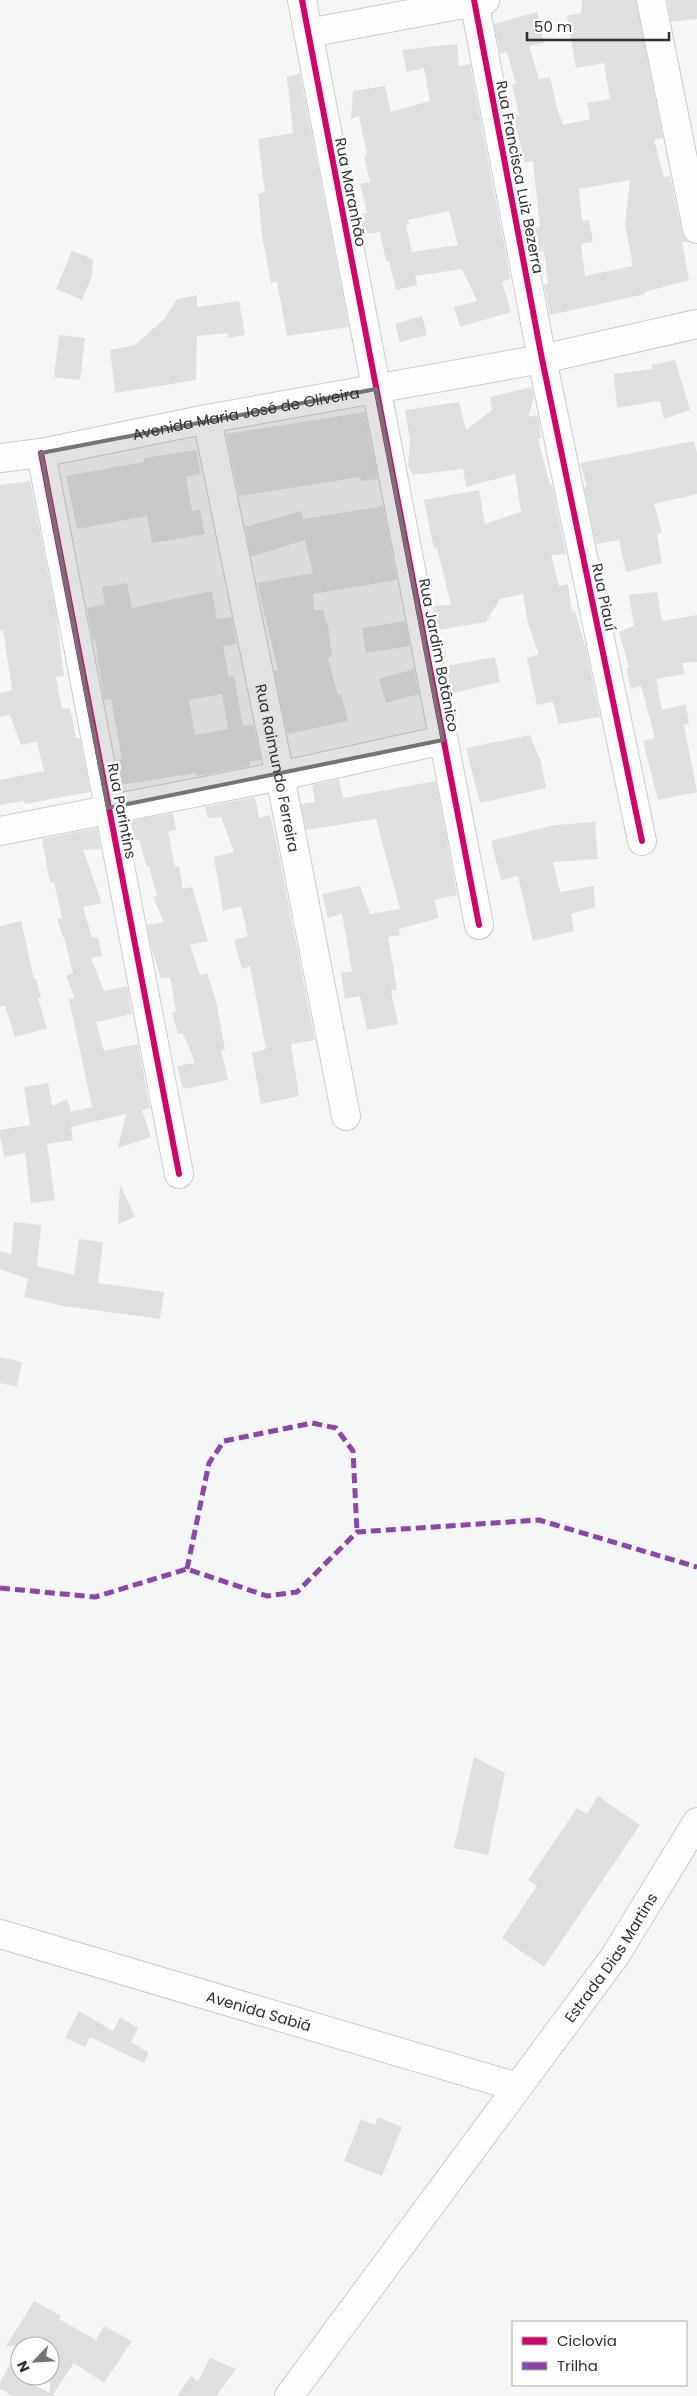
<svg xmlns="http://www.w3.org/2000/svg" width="697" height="2396" font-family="Poppins,sans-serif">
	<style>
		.building { fill: #dee0e0; fill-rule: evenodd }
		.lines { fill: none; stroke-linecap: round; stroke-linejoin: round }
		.minor-casing { stroke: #cbcdcd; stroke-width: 30 }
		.minor { stroke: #fefefe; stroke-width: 28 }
		.quiet { stroke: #8e44ad; stroke-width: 5; stroke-dasharray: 10 5; stroke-linecap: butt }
		.cycleway-casing { stroke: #fff; stroke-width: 9 }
		.cycleway { stroke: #d6006c; stroke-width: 6 }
		.marked { fill: #737575; fill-opacity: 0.2; stroke: #737575; stroke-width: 4; stroke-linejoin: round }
		.labels { text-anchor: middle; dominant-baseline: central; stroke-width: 5; stroke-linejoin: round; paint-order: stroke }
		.street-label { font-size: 15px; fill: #2d2f2f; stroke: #fff }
	</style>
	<rect width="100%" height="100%" fill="#f5f7f7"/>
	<g class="building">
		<path d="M582,0h54l27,138 -9,2 10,37 6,-1 12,56 6,10h-6l7,38 -44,12v2l-95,21 -6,-30 4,-1 -4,-33 -6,1 -5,-24 7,-1 -7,-66 -8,2 -12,-48h6l-7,-30 4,-1 -9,-32 -7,2 -6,-30 43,-12 7,31 -15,3 10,33 11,-2 7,31 6,17 27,-6 -3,-16 23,-4 -6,-36 -28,5 -9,-52 14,-3zM630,180l-5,44 8,42 -48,10 -4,-32 12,-2 -4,-22 -7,1 -3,-32z"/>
		<polygon points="667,0 697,0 697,19 671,22"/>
		<path d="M457,44l2,22 11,-2 37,196 3,19 -8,3 9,30 -51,15 -6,-20 23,-6 -15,-32 -47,7 2,9 -21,5 -7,-29h-3l-6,-29 -17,2 -4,-19 8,-2 -7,-29 10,-2 -6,-26 3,-1 -8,-39 -8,3 2,-28 32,-5 6,26 39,-11 -6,-33 -17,4 -5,-22zM449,211l9,34 -46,7 -6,-27 3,-1 -1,-4z"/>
		<polygon points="300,73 349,327 287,336 277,282 271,283 262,235 258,194 265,192 258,139 293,133 287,77"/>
		<polygon points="72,251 93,259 92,276 82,300 56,289"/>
		<polygon points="197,295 197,307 239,301 245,335 228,338 227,333 197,336 196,380 115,393 110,350 135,345 164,319 177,299"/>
		<polygon points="422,316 427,335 400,342 395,324"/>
		<polygon points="59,335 85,338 80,380 54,377"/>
		<polygon points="675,360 690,410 664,419 660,401 617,408 614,374 653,369 652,365"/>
		<polygon points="532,387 534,397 528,417 538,415 541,438 538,439 550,485 552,485 566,554 551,555 559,586 568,584 572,612 575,611 587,653 600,717 559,724 553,702 537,705 527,658 539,654 528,624 523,594 500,599 486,622 438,630 434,606 451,605 437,548 434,549 424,500 479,490 485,524 521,512 515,474 466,487 463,469 413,475 408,466 410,440 405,410 459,402 466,430 492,410 490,397"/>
		<polygon points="365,412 378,479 361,481 360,477 239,496 226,434"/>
		<polygon points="694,441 697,453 697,494 654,504 662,533 657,534 662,563 626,572 619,540 596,544 584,487 587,486 580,463"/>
		<polygon points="196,450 201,474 186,477 192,511 200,509 205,534 152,543 147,516 77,529 66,476 144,462 144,458"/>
		<polygon points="30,481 57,619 64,676 56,677 62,709 70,708 76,738 80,738 90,792 25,804 24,801 0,805 0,780 44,771 37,742 21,745 10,715 0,717 0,693 12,690 3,630 0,631 0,485"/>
		<polygon points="383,506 397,580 313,594 314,610 323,610 328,626 332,657 328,658 338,695 341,694 348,721 287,734 274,671 278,670 257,583 313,573 305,540 251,557 245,527 301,511 303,519"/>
		<path d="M127,583l5,25 80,-17 5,28 15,-2 4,27 -13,2 6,31 5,-1 9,50 10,-2 8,36 -11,2v4l-53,10 -1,-3 -76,12 -4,-25 6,-1 -11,-60 -7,1 -9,-60h-2l-6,-32 18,-4 -3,-17zM222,694l6,35 -33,6 -6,-35z"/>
		<polygon points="657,592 662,621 697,615 697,662 682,663 685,674 656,679 662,710 686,704 689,724 684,725 697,792 658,800 643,741 655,738 641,686 631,689 626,668 629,668 619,632 634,626 629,595"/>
		<polygon points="405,621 410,646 366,653 362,628"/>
		<polygon points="495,657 500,682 453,693 445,666"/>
		<polygon points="414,669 419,694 386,703 379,679"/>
		<polygon points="530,735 541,762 546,788 480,803 466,748"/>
		<polygon points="339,779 343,798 436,781 457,895 434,900 439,918 399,929 400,935 388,937 397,990 391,991 398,1024 367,1030 360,996 345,999 341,973 352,971 342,914 328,918 322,894 360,886 370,914 400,909 376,819 306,830 301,804 315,802 312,785"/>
		<polygon points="255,797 259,818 270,815 275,835 315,1040 291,1044 299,1096 261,1104 252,1053 266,1049 250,966 242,969 234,940 248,936 241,906 223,911 214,857 234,852 221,817 208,818 205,807"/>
		<polygon points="173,813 176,830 168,832 175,867 179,866 183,889 192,887 208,941 190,945 200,975 207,973 216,1001 225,1050 221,1050 228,1080 183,1089 177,1066 195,1063 183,1033 178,1034 172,1012 176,1011 170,977 161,979 151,946 147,925 164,922 153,897 157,896 149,866 147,867 139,840 135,841 130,821"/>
		<polygon points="595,822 598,859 553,862 560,892 594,886 595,907 571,914 574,931 533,941 518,876 501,880 491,841 555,825"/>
		<polygon points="97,828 101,849 83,850 102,903 83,907 92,938 98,937 102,956 91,958 104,991 127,986 132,1014 96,1022 104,1051 138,1044 150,1108 142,1110 151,1137 118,1148 126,1114 71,1127 73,1140 47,1144 55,1200 31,1203 25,1153 4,1157 0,1136 0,1130 30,1125 24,1087 48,1083 52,1106 67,1099 71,1112 92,1107 69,999 75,998 66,976 73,973 64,937 63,937 57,919 62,918 54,882 50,883 42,839"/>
		<polygon points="21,921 34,979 36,978 41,998 38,998 47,1028 15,1037 5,1006 0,1007 0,926"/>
		<polygon points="120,1184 135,1217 118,1224"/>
		<polygon points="14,1222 41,1225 37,1266 74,1275 79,1239 103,1242 98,1283 164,1292 160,1319 64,1306 24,1297 28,1279 0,1269 0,1251 11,1254"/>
		<polygon points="0,1357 22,1362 17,1387 0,1383"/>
		<polygon points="474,1757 505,1773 488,1855 454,1848"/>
		<polygon points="598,1796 640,1825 544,1967 502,1938 537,1886 528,1880 577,1808 587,1814"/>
		<polygon points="79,2011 113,2031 120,2017 138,2028 131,2042 149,2053 144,2063 90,2037 85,2047 65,2038"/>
		<polygon points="378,2117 402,2127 382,2176 344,2161 361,2119 375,2125"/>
		<path d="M34,2301l27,15 -2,3 37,21 8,-14 28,15 -28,42 -30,-20 -21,31 3,2h-42l-14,-7v-6l19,-37h-13zM20,2346h30v47l-30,-15z"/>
		<polygon points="210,2358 236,2369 217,2395 219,2396 177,2396 191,2376 198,2381"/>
	</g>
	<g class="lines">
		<g class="minor-casing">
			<g id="minor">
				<polyline points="302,0 479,925"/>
				<polyline points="474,0 542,359 642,841"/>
				<polyline points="651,0 697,229"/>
				<polyline points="308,33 485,0"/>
				<path id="s1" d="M207,419l73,357 66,340"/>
				<polyline points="41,453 179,1174"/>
				<path id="s2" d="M0,458l41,-5 166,-34 335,-60 155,-35"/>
				<polyline points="0,831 280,776 443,740"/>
				<path id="s3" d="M0,1934l517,153"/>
				<path id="s4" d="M289,2396l326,-440 82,-134"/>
			</g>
		</g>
		<use href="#minor" class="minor"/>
		<g class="quiet">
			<polyline points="187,1569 209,1463 224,1441 312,1423 336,1428 353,1451 357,1532"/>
			<polyline points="0,1588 95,1597 187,1569 267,1596 297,1592 357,1532 539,1520 697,1567"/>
		</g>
		<g class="cycleway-casing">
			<g id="cycleway">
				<polyline points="302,0 479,925"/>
				<polyline points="474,0 542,359 642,841"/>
				<polyline points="41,453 179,1174"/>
			</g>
		</g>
		<use href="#cycleway" class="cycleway"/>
	</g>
	<path class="marked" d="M376,389l67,351 -335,68 -67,-355z"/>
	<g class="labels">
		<g class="street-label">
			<text transform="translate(520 177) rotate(79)">Rua Francisca Luiz Bezerra</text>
			<text transform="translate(351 192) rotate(79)">Rua Maranhão</text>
			<text stroke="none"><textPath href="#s2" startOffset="250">Avenida Maria José de Oliveira</textPath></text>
			<text transform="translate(604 597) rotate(78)">Rua Piauí</text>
			<text transform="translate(439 655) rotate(79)">Rua Jardim Botânico</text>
			<text stroke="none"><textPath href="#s1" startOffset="356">Rua Raimundo Ferreira</textPath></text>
			<text transform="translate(122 811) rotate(79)">Rua Parintins</text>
			<text stroke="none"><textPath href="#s4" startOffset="544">Estrada Dias Martins</textPath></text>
			<text stroke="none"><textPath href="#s3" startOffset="270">Avenida Sabiá</textPath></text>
		</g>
	</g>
	<rect x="512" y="2321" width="175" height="65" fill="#ffffff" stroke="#abacac"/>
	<rect x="522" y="2337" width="25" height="8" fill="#d6006c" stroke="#abacac"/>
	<text x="557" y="2346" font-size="15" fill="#2d2f2f">Ciclovia</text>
	<rect x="522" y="2362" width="25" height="8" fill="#8e44ad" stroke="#abacac"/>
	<text x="557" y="2371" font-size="15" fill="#2d2f2f">Trilha</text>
	<g transform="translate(35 2361) rotate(245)"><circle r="24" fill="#ffffff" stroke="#abacac"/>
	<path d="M0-4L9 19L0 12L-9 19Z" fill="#737575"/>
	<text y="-8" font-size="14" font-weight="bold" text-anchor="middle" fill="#2d2f2f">N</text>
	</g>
	<path d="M527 32v8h142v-8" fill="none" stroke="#2d2f2f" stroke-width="2.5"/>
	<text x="534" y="32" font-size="15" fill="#2d2f2f" stroke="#ffffff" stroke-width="4" paint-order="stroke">50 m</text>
</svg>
